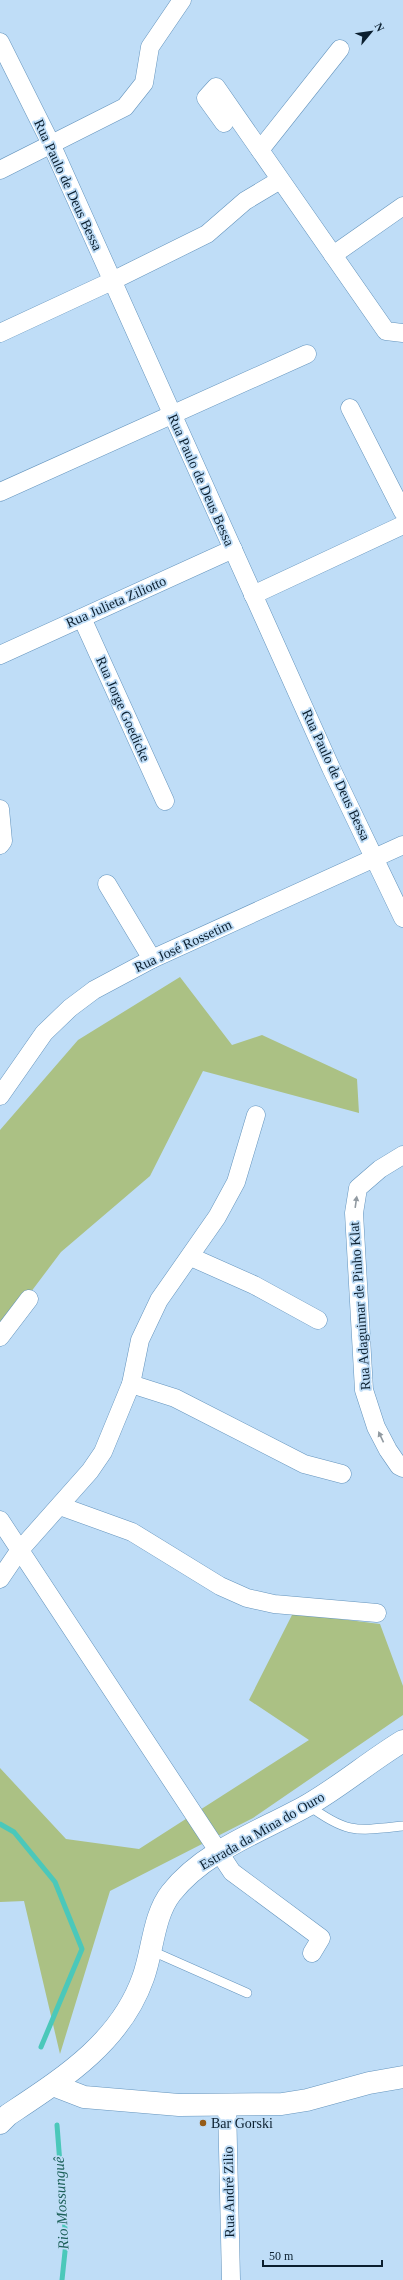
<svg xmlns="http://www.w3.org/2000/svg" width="403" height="2280" font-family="Georgia,serif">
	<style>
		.green { fill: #abc184 }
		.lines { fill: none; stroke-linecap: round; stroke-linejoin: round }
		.stream { stroke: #4bc8ba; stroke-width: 5 }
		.service-casing { stroke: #6494bd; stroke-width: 10 }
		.minor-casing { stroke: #6494bd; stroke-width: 19 }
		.tertiary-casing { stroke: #6494bd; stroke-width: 23 }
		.service { stroke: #fff; stroke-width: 9 }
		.minor { stroke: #fff; stroke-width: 18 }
		.tertiary { stroke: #fff; stroke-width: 22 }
		.oneway { fill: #919aa1 }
		.poi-dot { fill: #955b18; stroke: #bfddf7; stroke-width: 1.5 }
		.labels { text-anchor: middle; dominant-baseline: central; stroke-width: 3.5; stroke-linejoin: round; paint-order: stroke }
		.street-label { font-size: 14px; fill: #0b1f2f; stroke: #bfddf7 }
		.poi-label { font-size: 14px; fill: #0b1f2f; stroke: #bfddf7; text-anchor: start }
		.water-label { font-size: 15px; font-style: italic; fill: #1c6059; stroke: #bfddf7 }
	</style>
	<rect width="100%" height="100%" fill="#bfddf7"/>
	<g class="green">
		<polygon points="180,977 232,1045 262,1035 357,1079 359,1113 203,1071 150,1176 61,1252 0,1333 0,1130 78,1040"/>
		<polygon points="293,1613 380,1624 403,1686 403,1715 253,1818 110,1891 60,2054 24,1901 0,1902 0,1768 66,1839 139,1849 309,1740 249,1700"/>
	</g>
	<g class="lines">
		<g class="stream">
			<polyline points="0,1824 14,1832 55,1882 82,1949 41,2047"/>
			<polyline points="57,2125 66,2242 62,2280"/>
		</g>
		<g class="service-casing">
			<g id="service">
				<path d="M308,1805c39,29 48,26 95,21"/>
				<polyline points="152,1951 247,1993"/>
			</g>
		</g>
		<g class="minor-casing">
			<g id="minor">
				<polyline points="0,42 52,146 331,768 403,918"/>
				<polyline points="224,123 206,98 216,87 386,331 403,333"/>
				<polyline points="260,150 340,49"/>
				<polyline points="0,170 125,107 144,83 150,47 182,0"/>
				<polyline points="333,255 403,206"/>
				<polyline points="0,333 112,281 207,234 245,201 280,180"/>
				<polyline points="350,408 403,512"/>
				<polyline points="0,492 307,354"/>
				<polyline points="253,595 403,525"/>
				<polyline points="82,618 165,801"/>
				<polyline points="0,655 233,549"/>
				<polyline points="0,809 3,841 0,845"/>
				<polyline points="107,884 152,959"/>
				<polyline points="0,1096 44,1033 70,1008 94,990 152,959 403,845"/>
				<polyline points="403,1155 380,1169 358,1188 354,1213 364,1390 376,1427 388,1450 399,1466 403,1468"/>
				<polyline points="191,1257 254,1285 318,1320"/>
				<polyline points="0,1337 29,1299"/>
				<polyline points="131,1384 175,1398 304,1464 342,1474"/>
				<polyline points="60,1506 132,1532 220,1586 247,1598 274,1604 377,1613"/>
				<polyline points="0,1520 232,1872 321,1938 312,1953"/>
				<polyline points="0,1579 19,1551 90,1471 103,1452 131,1384 140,1340 159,1300 217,1217 236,1182 256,1115"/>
				<polyline points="227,2104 231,2280"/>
			</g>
		</g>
		<g class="tertiary-casing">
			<g id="tertiary">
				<polyline points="53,2085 84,2097 179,2105 282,2104 307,2100 369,2083 403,2077"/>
				<path d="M0,2123l8,-8c54,-36 112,-72 135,-137 10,-27 10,-62 28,-85 34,-43 91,-62 137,-88 33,-19 62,-44 95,-64"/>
			</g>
		</g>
		<use href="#service" class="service"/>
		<use href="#minor" class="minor"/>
		<use href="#tertiary" class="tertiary"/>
	</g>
	<defs><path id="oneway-solid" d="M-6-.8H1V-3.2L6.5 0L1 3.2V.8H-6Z"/></defs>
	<g class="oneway">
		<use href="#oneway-solid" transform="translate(356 1202) rotate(-82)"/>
		<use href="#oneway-solid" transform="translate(381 1437) rotate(-115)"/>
	</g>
	<circle class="poi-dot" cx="203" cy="2123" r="4"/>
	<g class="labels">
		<g class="street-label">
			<text transform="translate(68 185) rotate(65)">Rua Paulo de Deus Bessa</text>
			<text transform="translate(201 480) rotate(66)">Rua Paulo de Deus Bessa</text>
			<text transform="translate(116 602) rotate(-24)">Rua Julieta Ziliotto</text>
			<text transform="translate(123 709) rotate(66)">Rua Jorge Goedicke</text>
			<text transform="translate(336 775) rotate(65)">Rua Paulo de Deus Bessa</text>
			<text transform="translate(183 946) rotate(-25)">Rua José Rossetim</text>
			<text transform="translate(360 1306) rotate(-94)">Rua Adaguimar de Pinho Klat</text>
			<text transform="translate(262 1831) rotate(-30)">Estrada da Mina do Ouro</text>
			<text transform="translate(229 2192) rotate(-91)">Rua André Zilio</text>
		</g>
		<g class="poi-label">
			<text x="211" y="2123">Bar Gorski</text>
		</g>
		<g class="water-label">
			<text transform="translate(61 2203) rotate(-93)">Rio Mossunguê</text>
		</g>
	</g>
	<g transform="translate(371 32) rotate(61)" stroke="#bfddf7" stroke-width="3" paint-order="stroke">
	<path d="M0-3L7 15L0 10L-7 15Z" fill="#0b1f2f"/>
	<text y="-6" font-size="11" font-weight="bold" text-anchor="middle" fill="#0b1f2f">N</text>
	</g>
	<path d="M263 2260v6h119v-6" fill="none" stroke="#0b1f2f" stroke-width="2"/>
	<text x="269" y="2260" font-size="12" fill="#0b1f2f" stroke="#bfddf7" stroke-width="3" paint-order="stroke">50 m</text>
</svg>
